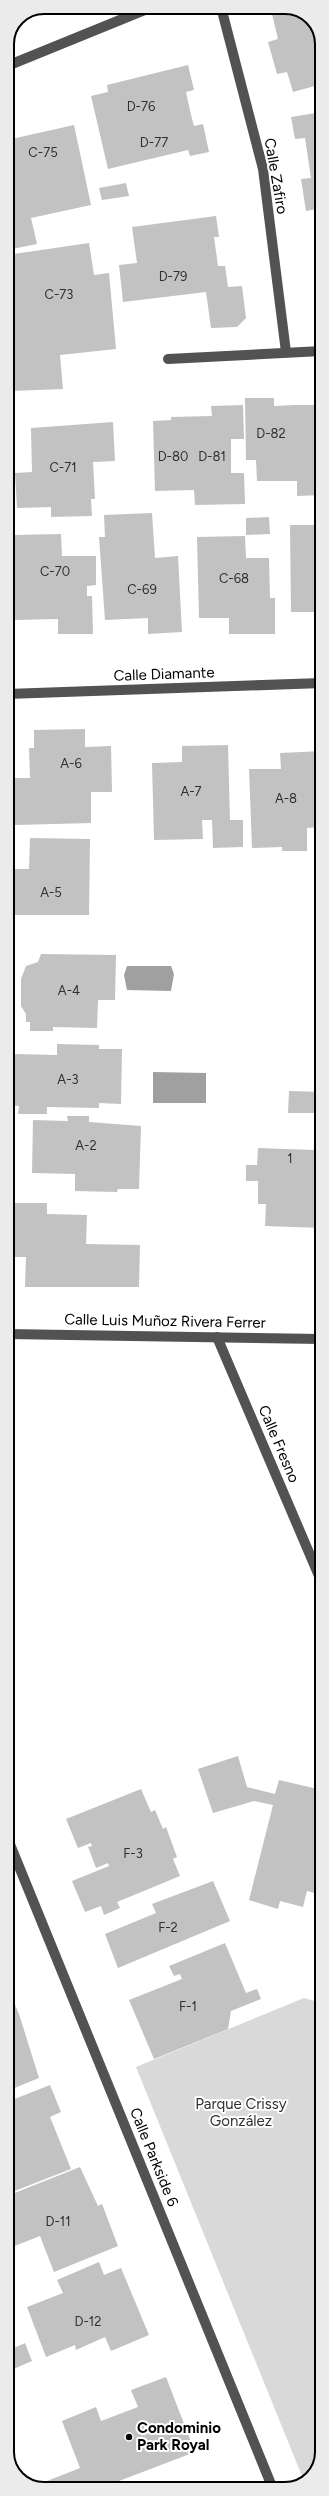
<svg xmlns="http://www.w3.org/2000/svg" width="329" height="2496" font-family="Figtree,sans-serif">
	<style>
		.green { fill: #d9d9d9 }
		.water { fill: #a0a0a0 }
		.building { fill: #c2c2c2 }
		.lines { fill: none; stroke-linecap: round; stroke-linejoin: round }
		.minor { stroke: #525252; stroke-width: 10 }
		.poi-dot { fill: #000; stroke: #fff; stroke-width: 1.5 }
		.labels { text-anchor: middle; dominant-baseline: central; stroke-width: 4; stroke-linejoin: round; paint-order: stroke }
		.number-label { font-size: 13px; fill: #303030 }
		.street-label { font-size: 15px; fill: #000; stroke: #fff }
		.park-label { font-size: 15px; fill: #303030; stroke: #fff }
		.poi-label { font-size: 15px; font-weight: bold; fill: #000; stroke: #fff; text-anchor: start }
		.rim { fill: none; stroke: #000; stroke-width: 2 }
	</style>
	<rect width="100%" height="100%" fill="#fff"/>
	<polygon class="green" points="304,1998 322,2003 322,2452 313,2477 304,2481 136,2067"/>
	<g class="water">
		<polygon points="127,966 171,966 174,974 171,991 127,990 124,975"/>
		<polygon points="153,1072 206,1073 206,1103 153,1103"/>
	</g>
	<g class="building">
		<polygon points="286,10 288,16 300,12 311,18 322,41 322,84 293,92 287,72 277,74 268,42 278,39 272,14"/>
		<polygon points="188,65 194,90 186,92 191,115 194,126 203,124 209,152 190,156 188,150 108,169 91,96 108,92 107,85"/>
		<polygon points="322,112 322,208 306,211 301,179 311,178 305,138 295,139 291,117"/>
		<polygon points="74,125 91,205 31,218 37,244 7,250 7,140"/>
		<polygon points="126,183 129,196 102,200 99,188"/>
		<polygon points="216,216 219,237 214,237 218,266 225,266 228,287 242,286 246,318 237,327 211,328 206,292 123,302 119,265 137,263 132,227"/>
		<polygon points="320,238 322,238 322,252 321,252"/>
		<polygon points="89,243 94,275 109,273 116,349 60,355 63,389 10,391 9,359 7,359 7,255"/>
		<polygon points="322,281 322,306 318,306 316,282"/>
		<polygon points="316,397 322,397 322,495 297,496 297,481 257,481 256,460 246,460 245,398 274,398 274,406 295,405 316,405"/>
		<polygon points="243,405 244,439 231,439 231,473 244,473 245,504 195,505 194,490 155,491 153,421 171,420 171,417 212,416 211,406"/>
		<polygon points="113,422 115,461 93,462 95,499 91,499 92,516 51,517 51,507 17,508 15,473 32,472 31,428"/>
		<polygon points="152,513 155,558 178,556 182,632 148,634 148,618 105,620 99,537 105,537 104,515"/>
		<polygon points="269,517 270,534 246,535 246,518"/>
		<polygon points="290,525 322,525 322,612 291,612"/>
		<polygon points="61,534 62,556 96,556 96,585 87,586 87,596 92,596 93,634 58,634 58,619 15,620 13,535"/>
		<polygon points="245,536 246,558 269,558 270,598 275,598 275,634 229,634 229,618 199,618 197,537"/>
		<polygon points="85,729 85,747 111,746 112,792 91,792 91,823 15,825 14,778 30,778 29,748 34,748 34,730"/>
		<polygon points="228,745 230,820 243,820 243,847 213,848 212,820 202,820 203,839 154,840 152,763 182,762 182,746"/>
		<polygon points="322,751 322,827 307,828 307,851 282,851 282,847 252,848 249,769 281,769 280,753"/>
		<polygon points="30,838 90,839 89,915 12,915 12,869 29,869"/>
		<polygon points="41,954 116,955 115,1000 98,1000 97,1028 53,1027 53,1031 30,1031 30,1022 26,1022 26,1014 21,1006 21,979 26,966 38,962"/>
		<polygon points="57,1044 99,1045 99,1049 122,1049 121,1104 99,1103 99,1108 47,1107 47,1114 18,1114 19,1106 13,1106 14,1054 57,1055"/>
		<polygon points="289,1091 322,1092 322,1228 265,1226 266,1204 258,1204 258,1181 246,1181 246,1165 257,1165 258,1148 315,1150 316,1113 288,1113"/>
		<polygon points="67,1116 89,1116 89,1122 141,1126 139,1189 118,1189 117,1192 75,1191 75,1174 32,1173 33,1120 68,1121"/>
		<polygon points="11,1203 47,1203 47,1214 87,1215 86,1244 140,1245 139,1287 25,1287 26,1257 9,1257"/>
		<polygon points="238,1756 247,1787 275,1794 279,1780 322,1790 322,1895 307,1891 303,1907 280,1901 278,1909 249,1900 273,1805 254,1801 213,1813 198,1769"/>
		<polygon points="141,1789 151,1812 155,1810 163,1829 166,1827 177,1857 173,1859 180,1876 117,1902 120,1908 104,1915 101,1906 85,1912 72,1881 109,1866 108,1863 96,1868 88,1847 92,1846 91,1843 78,1848 66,1819"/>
		<polygon points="213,1881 230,1921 118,1968 105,1934 156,1913 152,1904"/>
		<polygon points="225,1943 246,1993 257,1989 261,1999 231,2011 228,2029 154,2059 129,2000 182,1979 180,1974 174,1976 169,1966"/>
		<polygon points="7,1986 19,2014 39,2078 7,2091"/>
		<polygon points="50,2085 61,2112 50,2117 71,2169 7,2194 7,2102"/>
		<polygon points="80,2167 98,2206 102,2204 118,2246 54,2272 40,2236 12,2247 7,2238 7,2196"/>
		<polygon points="99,2262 104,2275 121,2268 149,2335 111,2351 105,2337 76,2350 75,2345 46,2357 27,2307 63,2293 57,2280"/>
		<polygon points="25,2343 32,2361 7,2372 7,2351"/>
		<polygon points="166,2377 195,2452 98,2489 50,2489 47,2481 80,2468 62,2421 96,2407 101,2421 138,2407 131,2390"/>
	</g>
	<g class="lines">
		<g class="minor">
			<polyline points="221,7 263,169 286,352"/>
			<polyline points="7,66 152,7"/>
			<polyline points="168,359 322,351"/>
			<polyline points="7,694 322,683"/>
			<polyline points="7,1334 322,1339"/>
			<polyline points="217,1337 322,1583"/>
			<polyline points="7,1837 273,2489"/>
		</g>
	</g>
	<circle class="poi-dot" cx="129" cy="2437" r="4"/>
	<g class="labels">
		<g class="number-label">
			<text x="141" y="106">D-76</text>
			<text x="154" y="142">D-77</text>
			<text x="43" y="152">C-75</text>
			<text x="173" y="276">D-79</text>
			<text x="59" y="294">C-73</text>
			<text x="271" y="433">D-82</text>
			<text x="173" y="456">D-80</text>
			<text x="212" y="456">D-81</text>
			<text x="63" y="467">C-71</text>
			<text x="55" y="571">C-70</text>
			<text x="234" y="578">C-68</text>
			<text x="142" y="589">C-69</text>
			<text x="71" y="763">A-6</text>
			<text x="191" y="791">A-7</text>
			<text x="286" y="798">A-8</text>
			<text x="51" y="892">A-5</text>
			<text x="69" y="990">A-4</text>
			<text x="68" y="1079">A-3</text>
			<text x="86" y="1145">A-2</text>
			<text x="290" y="1158">1</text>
			<text x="133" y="1853">F-3</text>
			<text x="168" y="1927">F-2</text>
			<text x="188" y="2006">F-1</text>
			<text x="58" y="2221">D-11</text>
			<text x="88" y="2321">D-12</text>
		</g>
		<g class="street-label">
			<text transform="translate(276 176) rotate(80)">Calle Zafiro</text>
			<text transform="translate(164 674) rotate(-2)">Calle Diamante</text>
			<text transform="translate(165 1321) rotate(1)">Calle Luis Muñoz Rivera Ferrer</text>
			<text transform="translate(279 1444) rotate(67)">Calle Fresno</text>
			<text transform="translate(154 2157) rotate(68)">Calle Parkside 6</text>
		</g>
		<g class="park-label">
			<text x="241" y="2104">Parque Crissy<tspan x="241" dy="17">González</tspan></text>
		</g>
		<g class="poi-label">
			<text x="137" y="2428">Condominio<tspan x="137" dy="17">Park Royal</tspan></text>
		</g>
	</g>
	<path d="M0 0H329V2496H0ZM44 14H285A30 30 0 0 1 315 44V2452A30 30 0 0 1 285 2482H44A30 30 0 0 1 14 2452V44A30 30 0 0 1 44 14Z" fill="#ebebeb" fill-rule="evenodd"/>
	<path class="rim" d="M44 14H285A30 30 0 0 1 315 44V2452A30 30 0 0 1 285 2482H44A30 30 0 0 1 14 2452V44A30 30 0 0 1 44 14Z"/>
</svg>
